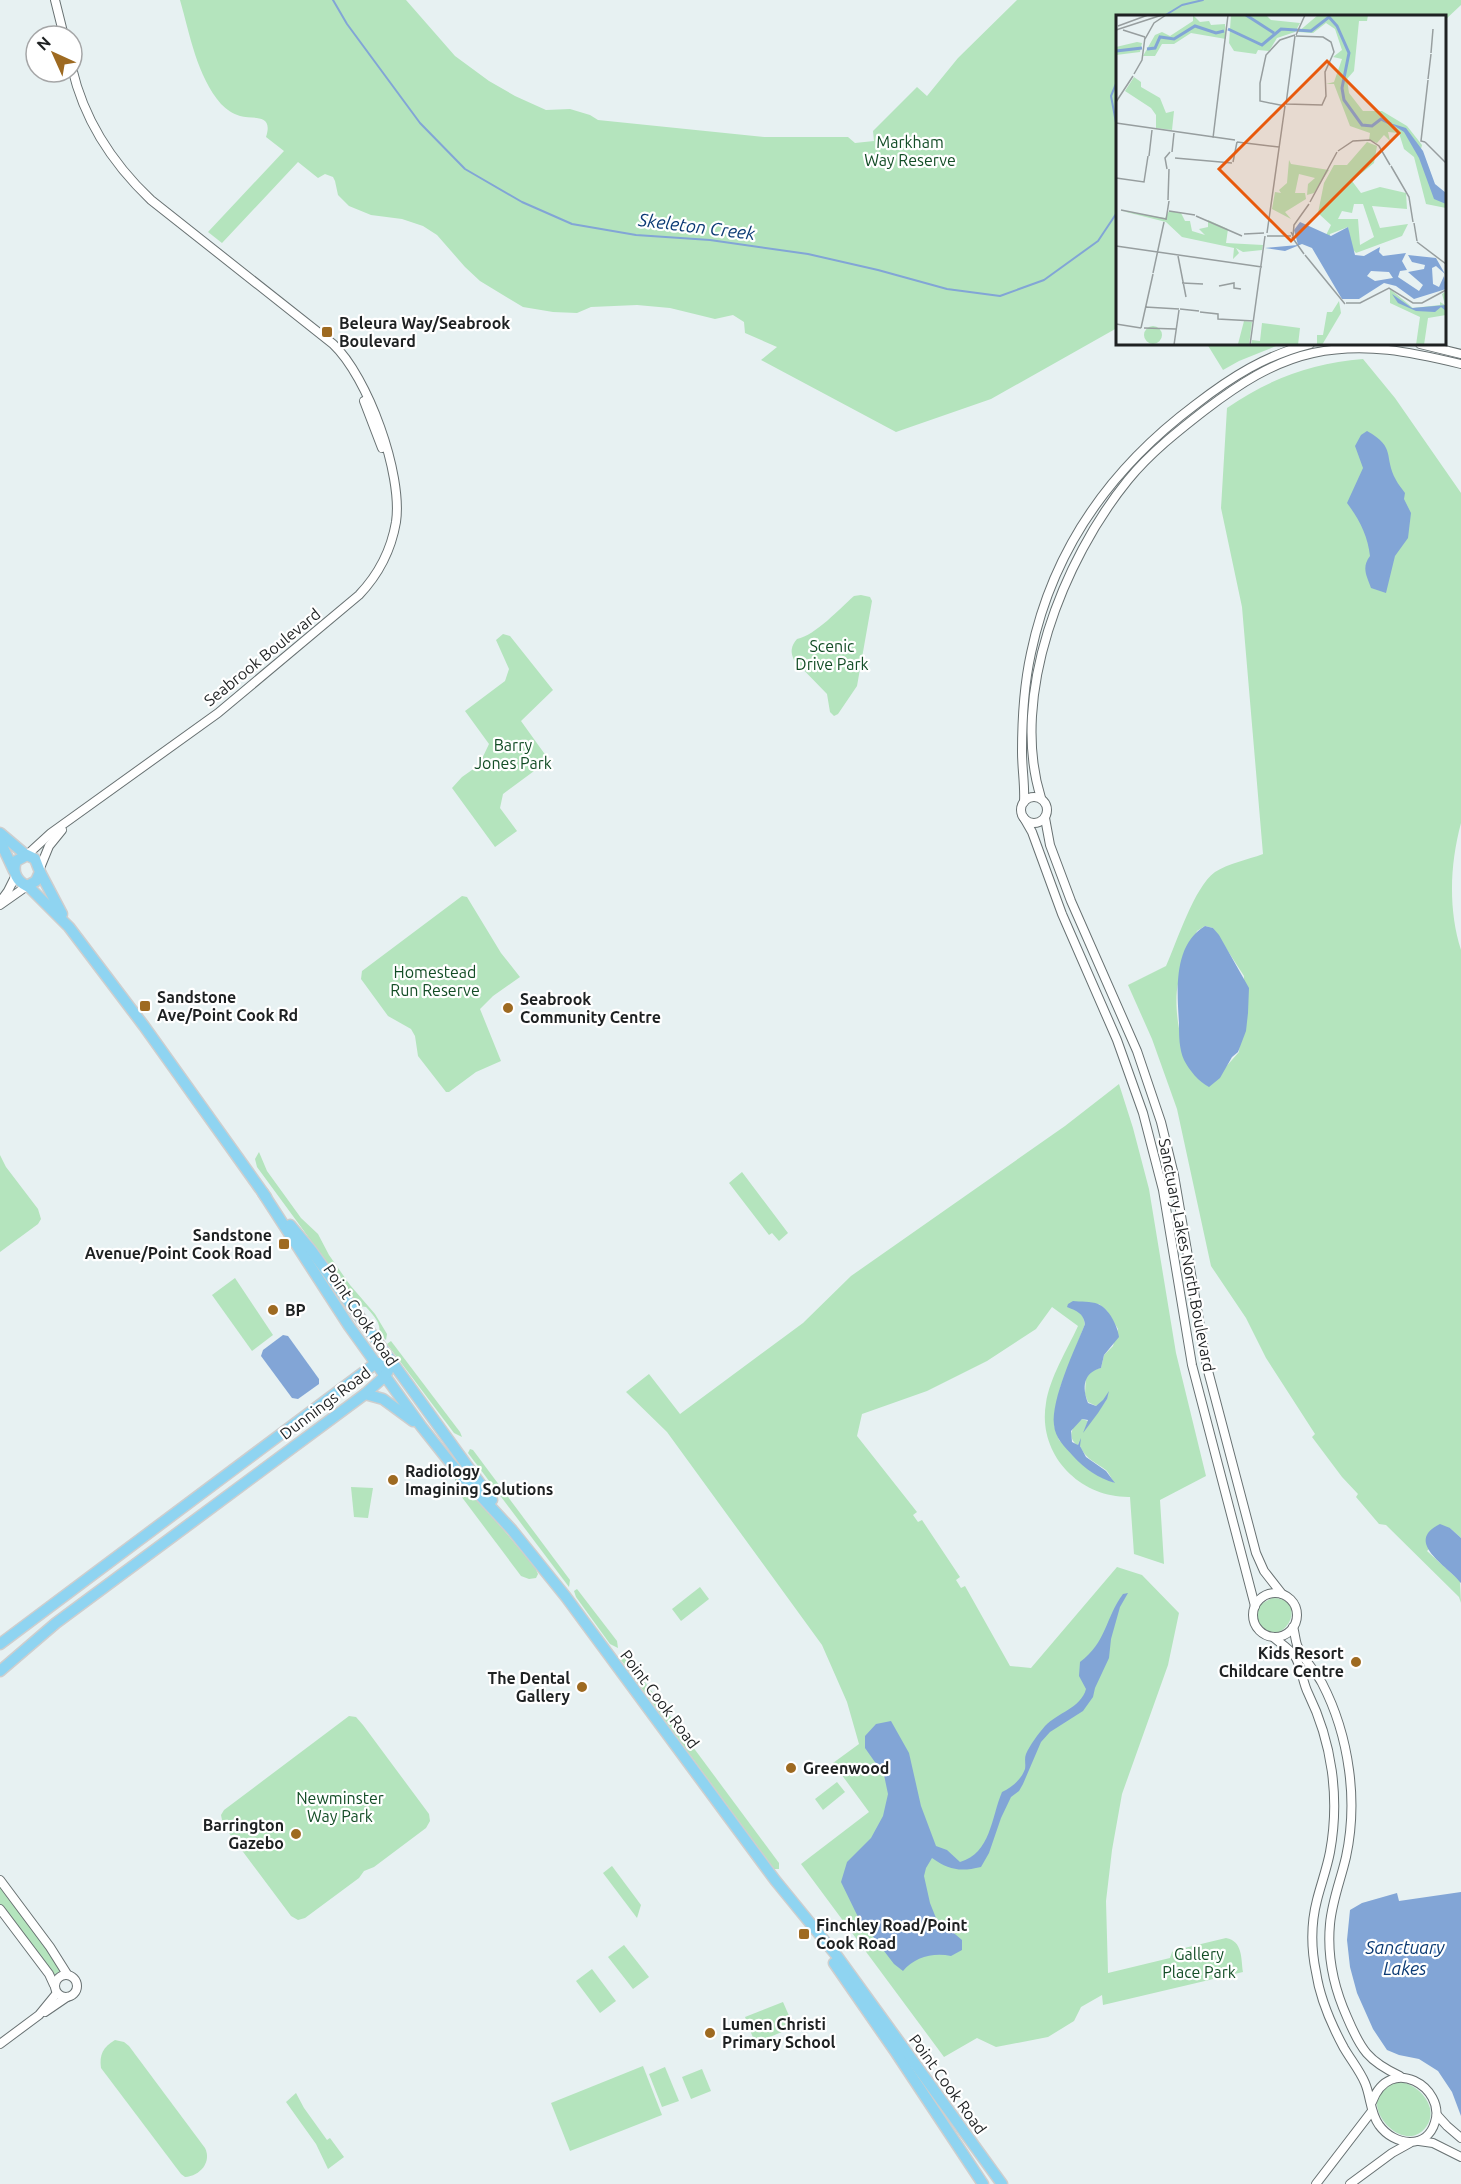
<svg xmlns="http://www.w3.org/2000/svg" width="1461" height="2184" font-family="Ubuntu,sans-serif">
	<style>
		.green { fill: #b4e4bd; fill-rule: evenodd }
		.water { fill: #82a5d6 }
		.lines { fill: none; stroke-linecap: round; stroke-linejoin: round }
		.stream { stroke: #82a5d6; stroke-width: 2 }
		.minor-casing { stroke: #687172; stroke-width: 10 }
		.major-casing { stroke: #cecece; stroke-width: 13 }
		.minor { stroke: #fff; stroke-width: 8 }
		.major { stroke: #8fd4f1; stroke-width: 10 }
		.poi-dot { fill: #9e6a21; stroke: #fff; stroke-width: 2 }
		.labels { text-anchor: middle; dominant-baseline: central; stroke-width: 4.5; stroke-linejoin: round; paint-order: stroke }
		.park-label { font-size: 16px; fill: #134d26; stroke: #fff }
		.poi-label { font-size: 16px; font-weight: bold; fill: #1e2122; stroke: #fff; text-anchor: start }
		.street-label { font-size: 16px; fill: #1e2122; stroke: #fff }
		.water-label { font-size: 18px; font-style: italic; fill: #0b3a74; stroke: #fff }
		.inset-river { fill: none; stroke: #82a5d6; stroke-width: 3 }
		.inset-road { fill: none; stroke: #979e9f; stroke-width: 1.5 }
		.view { fill: #e8590c; fill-opacity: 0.15; stroke: #e8590c; stroke-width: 3 }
		.inset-edge { fill: none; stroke: #1e2122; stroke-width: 3 }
	</style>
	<rect width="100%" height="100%" fill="#e7f1f2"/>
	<g class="green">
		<path d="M180,0h226l49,56 34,25 26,15 31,14 24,-1 20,6 8,5 166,17h84l7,6 19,-2 -1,-10 44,-44 10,9 31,-38 59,-58h444v5l-16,15 -1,-4h-326l-1,312 -126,71 -95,33 -135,-72 16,-13 -32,-14 -1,-11 -11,-7 -18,4 -45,-11 -33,-3 -46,2 -14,6 -24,-1 -30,-5 -43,-26 -15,-14 -28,-32 -14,-9 -21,-7 -31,-4 -22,-9 -11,-11 -3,-14 -2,-4 -8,-3 -7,4 -20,-16 -76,81 -14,-11 76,-81 -18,-14c8,-25 -14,-17 -26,-21 -7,-2 -14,-7 -19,-12 -24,-28 -31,-69 -41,-104z"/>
		<polygon points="1207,344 1281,344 1239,361 1223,370"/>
		<path d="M1363,359l32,39 66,95v330c-11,41 -13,86 0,127v588l-11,-10 -23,23 33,30 1,22 -2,-6 -73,-72 -7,-1 -23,-27 2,-3 -16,-17 -30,-40 3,-3 -49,-76 -20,-40 -35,-52 -34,-157 -25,-70 -24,-54 38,-19c11,-24 28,-79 49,-94 14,-9 32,-12 48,-18l-21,-247 -21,-99 6,-100c42,-29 85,-45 136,-49zM1205,926l8,2 31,48 -5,76 -30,34c-26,-11 -37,-77 -31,-102 4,-18 13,-36 19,-53z"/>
		<path d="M861,595l9,2 2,4 -15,85 -19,28 -4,2 -4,-4 -3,-18 -33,-34c-4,-8 -3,-14 3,-21 19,-4 42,-30 57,-43z"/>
		<polygon points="503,634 510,636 553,690 521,721 549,760 503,794 500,808 517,831 495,847 452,788 462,777 479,765 489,744 465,711 505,681 509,669 496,640"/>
		<polygon points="462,896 467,897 501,953 520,977 493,996 480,1009 501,1061 476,1072 449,1092 446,1092 418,1056 415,1036 411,1029 388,1016 361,979 362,971"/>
		<path d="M1119,1084l14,44 16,61 27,164 30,123 -46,24 4,64 -30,-10 -4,-57c-50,1 -93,-42 -84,-94 4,-26 21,-53 32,-77l-26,-19 -16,22 -49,32 -60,30 -65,23 -5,22 60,76 -4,3 5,7 4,-2 38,57 -4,3 5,8 4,-2 45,80 21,2 86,-101 25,8 37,38 -11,52 -46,129 -10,56 -6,51 2,72 62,-15 2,-6 4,-2 50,-12c17,3 15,21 17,34l-140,33 -1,-10 -21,12 -7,14 -26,16 -52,10 -19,-9 -33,19 -143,-193 68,-52 -36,-49 26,-19 -12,-42 -25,-57 -155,-213 -41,-40 23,-18 31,40 123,-91 48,-47 214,-150zM1099,1304l8,7 11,18 -5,17 -9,9 -3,13 -8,2 -7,6 -1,18 3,8 8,4 11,-7 -22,30 3,-8 -6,-2c-10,7 -16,18 -4,27l1,-4c3,15 16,20 27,28 3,3 6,9 8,13l-55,-43 -5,-15 6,-37 25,-64 -2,-7 -4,-6z"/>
		<path d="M259,1152l8,19 34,47 17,16 11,21 21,30 25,29 12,20 -1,6 -7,-7c3,-10 -7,-19 -13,-26l-7,-1 -102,-139 -2,-8z"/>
		<polygon points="0,1155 6,1167 38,1209 41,1219 38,1224 0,1252"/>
		<polygon points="742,1172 788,1233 779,1241 772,1233 769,1235 729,1183"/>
		<polygon points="235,1278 273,1335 252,1351 212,1295"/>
		<polygon points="391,1341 460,1432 462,1437 454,1433 387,1344"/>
		<polygon points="470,1449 473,1450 570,1580 569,1587 468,1453"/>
		<polygon points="457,1475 535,1567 538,1574 536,1578 529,1579 521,1576 455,1488 455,1476"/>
		<polygon points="351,1487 373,1488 368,1518 354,1517"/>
		<polygon points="700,1587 709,1599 681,1621 672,1609"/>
		<polygon points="577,1589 617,1641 618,1648 610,1644 576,1597 574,1591"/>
		<path d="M1272,1598c40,0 10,54 -11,28 -5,-7 -4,-15 0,-22z"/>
		<polygon points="623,1656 627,1658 779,1863 779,1869 774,1869 766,1859 621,1660"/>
		<polygon points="349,1716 356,1717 363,1725 429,1814 430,1821 426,1828 374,1867 364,1871 359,1878 305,1918 298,1920 291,1916 223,1825 221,1815 224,1810"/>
		<polygon points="837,1782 845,1792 823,1810 815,1799"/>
		<polygon points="612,1866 641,1905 637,1918 603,1873"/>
		<polygon points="0,1885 50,1952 60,1971 53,1976 0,1905"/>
		<polygon points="624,1945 649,1977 633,1989 608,1957"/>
		<polygon points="592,1969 616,2001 600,2013 576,1981"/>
		<polygon points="783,2002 794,2027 755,2043 745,2017"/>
		<path d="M115,2040l9,2 5,4 76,102c7,14 -5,28 -20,29l-4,-3 -80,-106c-2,-13 2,-21 14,-28z"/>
		<polygon points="643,2066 662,2115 570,2151 551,2103"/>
		<polygon points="665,2067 679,2101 662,2107 649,2074"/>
		<polygon points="702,2069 711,2091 691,2099 682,2077"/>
		<path d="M1400,2082c19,2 40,26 26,45 -26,34 -80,-37 -26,-45z"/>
		<polygon points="296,2093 304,2108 327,2140 330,2138 344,2157 328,2169 316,2144 286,2102"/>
	</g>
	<g class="water">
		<path d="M1367,431c30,17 16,25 29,49 2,4 6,9 9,13l-1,6 7,14 -3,25 -13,18 -9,37 -15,-5c-4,-12 -10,-20 -1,-32 -2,-20 -11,-37 -23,-53l16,-35 -8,-22 6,-11z"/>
		<path d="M1205,926l8,2 6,7 30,53 -1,25 -2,18 -8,21 -6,5 -12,21 -11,9c-10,-5 -20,-17 -25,-27 -5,-11 -5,-25 -5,-37 -2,-32 -6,-78 26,-97z"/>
		<path d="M1073,1301c7,1 18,0 25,3 11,4 20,23 21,33l-15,18 -3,13c-18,5 -19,19 -13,35l8,3 7,-6 6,-9 -2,8 -9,14 -15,20 5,-13 -6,-1 -11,12 1,11 6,3 3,-7 -1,8 6,11 20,14 9,12c-17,-5 -30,-14 -42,-27 -8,-9 -18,-18 -19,-31 -3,-26 21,-76 31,-101 -2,-11 -8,-13 -18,-17l1,-3z"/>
		<polygon points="283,1335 288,1336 319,1379 319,1384 298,1399 292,1398 261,1356 263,1350"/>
		<path d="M1440,1524l10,4 11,10v45c-13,-17 -58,-41 -21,-59z"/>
		<path d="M1128,1593l-8,14 -9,32 -2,19 -14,30 -2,9 -10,14 -33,21 -9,10 -18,42 -4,7 -8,6 -10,21 -12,35 -8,14c-21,5 -32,3 -49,-9l-6,10 -2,8 6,27 6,15 26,22v10l-11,6c-17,-4 -37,1 -48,15l-9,-7 -36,-47 -17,-35 6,-20 24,-24 12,-22 5,-22 -4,-19 -19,-27v-12l11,-12 15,-3 18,32 12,53 15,40 11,4 13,12c31,-9 31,-44 42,-70 10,-5 19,-12 23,-23 1,-5 -1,-10 1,-15 4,-9 12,-20 19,-28 12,-13 36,-18 41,-37l-7,-13 1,-14c27,-20 25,-44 43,-68z"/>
		<polygon points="1461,1892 1461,2116 1452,2092 1438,2071 1419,2059 1399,2055 1387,2050 1373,2029 1357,1993 1350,1967 1347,1940 1350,1910 1362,1903 1397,1893 1399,1901"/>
	</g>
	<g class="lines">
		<g class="stream">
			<polyline points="333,0 347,24 420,123 465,169 522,202 572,224 636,235 710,240 808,254 878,270 947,289 1000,296 1044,280 1098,241 1118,211"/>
			<polyline points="1164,16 1182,5 1203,0"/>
			<polyline points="1118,79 1111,96 1118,133"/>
		</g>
		<g class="minor-casing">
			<g id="minor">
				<polyline points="55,0 64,36"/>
				<polyline points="1420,344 1461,354"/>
				<polyline points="364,401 382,448"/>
				<circle cx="1034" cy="810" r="13"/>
				<path d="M1041,798c-32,-102 22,-238 87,-318 22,-27 50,-49 77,-70 33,-25 67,-48 108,-57 52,-11 98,-1 148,11"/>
				<path d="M1024,802c1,-17 -2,-33 -2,-50 0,-33 2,-67 9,-99 22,-105 80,-185 164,-248 36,-28 71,-50 115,-61"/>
				<polyline points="1024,818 1032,832 1062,914 1117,1040 1143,1113 1163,1190 1192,1365 1255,1606"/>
				<polyline points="1045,818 1050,845 1071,901 1137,1051 1161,1122 1174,1175 1207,1367 1256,1553 1264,1571 1282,1594"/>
				<path d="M27,855l24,-22 167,-120 141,-118c20,-21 32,-44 37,-73 7,-48 -28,-145 -63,-178l-182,-144c-39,-37 -67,-80 -79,-132"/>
				<polyline points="40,868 49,846 62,830"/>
				<polyline points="0,902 8,891 16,875"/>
				<polyline points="0,905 27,886"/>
				<circle cx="1275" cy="1615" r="22"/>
				<path d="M1293,1627c2,6 2,12 4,18 5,13 18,25 25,38 14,27 23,57 27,87 4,29 3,59 -3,87 -5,22 -14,44 -16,67 -3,32 4,64 17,93 14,33 21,44 53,59"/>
				<path d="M1273,1637c7,6 15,11 21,18 8,11 8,26 14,38 24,49 32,105 22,159 -3,16 -9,32 -13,48 -6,23 -6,48 -1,72 4,27 15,52 28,76 7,12 16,23 21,35 6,14 5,30 14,42 15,21 48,25 56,-3 11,-34 -45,-69 -63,-20"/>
				<polyline points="0,1880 50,1947 67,1974"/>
				<polyline points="0,1909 49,1974 54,1985"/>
				<circle cx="66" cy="1986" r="11"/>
				<polyline points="45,2012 67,1997"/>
				<polyline points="0,2044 39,2015 57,1993"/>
				<polyline points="1437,2115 1447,2126 1461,2138"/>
				<polyline points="1419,2141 1433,2143 1461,2157"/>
				<polyline points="1316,2184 1372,2111"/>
				<polyline points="1350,2184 1392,2153 1410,2143"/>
			</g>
		</g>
		<g class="major-casing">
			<g id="major">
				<polyline points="0,833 26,855"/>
				<polyline points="0,841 14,871"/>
				<path d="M27,855l8,4 5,13 -4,9 -9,5c-10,-5 -15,-14 -11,-25z"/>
				<polyline points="40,872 62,914"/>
				<polyline points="28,886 69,927 144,1026 266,1197"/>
				<polyline points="263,1193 349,1326 421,1426 452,1465 512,1530 566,1597 775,1880 837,1956 1002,2184"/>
				<polyline points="290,1225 311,1250 492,1500"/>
				<polyline points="365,1394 383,1399 413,1421"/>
				<polyline points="0,1644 376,1363 382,1363"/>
				<polyline points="0,1671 56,1623 365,1394 385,1376 388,1371"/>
				<polyline points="834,1963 895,2051 983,2184"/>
			</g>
		</g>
		<use href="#minor" class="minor"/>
		<use href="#major" class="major"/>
	</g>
	<g class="poi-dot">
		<rect x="321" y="326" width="12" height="12" rx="3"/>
		<rect x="139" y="1000" width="12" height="12" rx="3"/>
		<circle cx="508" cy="1008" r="6"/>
		<rect x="278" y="1238" width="12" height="12" rx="3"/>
		<circle cx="273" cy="1310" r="6"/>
		<circle cx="393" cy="1480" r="6"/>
		<circle cx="1356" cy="1662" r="6"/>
		<circle cx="582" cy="1687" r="6"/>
		<circle cx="791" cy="1768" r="6"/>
		<circle cx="296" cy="1834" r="6"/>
		<rect x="798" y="1928" width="12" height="12" rx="3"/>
		<circle cx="710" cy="2033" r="6"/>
	</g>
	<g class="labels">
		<g class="park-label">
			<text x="910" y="142">Markham<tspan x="910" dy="18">Way Reserve</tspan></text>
			<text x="832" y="646">Scenic<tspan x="832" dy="18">Drive Park</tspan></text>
			<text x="513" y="745">Barry<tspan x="513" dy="18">Jones Park</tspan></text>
			<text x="435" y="972">Homestead<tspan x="435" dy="18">Run Reserve</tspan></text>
			<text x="340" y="1798">Newminster<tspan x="340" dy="18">Way Park</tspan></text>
			<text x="1199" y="1954">Gallery<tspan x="1199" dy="18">Place Park</tspan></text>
		</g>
		<g class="poi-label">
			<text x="339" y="323">Beleura Way/Seabrook<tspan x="339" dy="18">Boulevard</tspan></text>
			<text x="157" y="997">Sandstone<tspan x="157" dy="18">Ave/Point Cook Rd</tspan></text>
			<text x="520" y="999">Seabrook<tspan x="520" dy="18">Community Centre</tspan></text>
			<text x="272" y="1235" text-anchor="end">Sandstone<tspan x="272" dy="18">Avenue/Point Cook Road</tspan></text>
			<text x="285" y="1310">BP</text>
			<text x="405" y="1471">Radiology<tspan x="405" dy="18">Imagining Solutions</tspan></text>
			<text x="1344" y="1653" text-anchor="end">Kids Resort<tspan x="1344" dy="18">Childcare Centre</tspan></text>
			<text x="570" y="1678" text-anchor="end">The Dental<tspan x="570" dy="18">Gallery</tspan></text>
			<text x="803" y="1768">Greenwood</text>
			<text x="284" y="1825" text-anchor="end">Barrington<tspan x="284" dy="18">Gazebo</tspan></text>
			<text x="816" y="1925">Finchley Road/Point<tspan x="816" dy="18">Cook Road</tspan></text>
			<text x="722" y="2024">Lumen Christi<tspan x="722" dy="18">Primary School</tspan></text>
		</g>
		<g class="street-label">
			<text transform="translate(262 657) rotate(-39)">Seabrook Boulevard</text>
			<text transform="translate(1187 1255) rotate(79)">Sanctuary Lakes North Boulevard</text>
			<text transform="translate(361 1315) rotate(56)">Point Cook Road</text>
			<text transform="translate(325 1403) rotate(-37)">Dunnings Road</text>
			<text transform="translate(660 1699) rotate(53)">Point Cook Road</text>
			<text transform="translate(948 2084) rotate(54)">Point Cook Road</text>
		</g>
		<g class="water-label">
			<text transform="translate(697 226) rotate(7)">Skeleton Creek</text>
			<text x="1405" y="1947">Sanctuary<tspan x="1405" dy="21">Lakes</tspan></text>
		</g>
	</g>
	<g transform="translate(1116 15)">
		<rect width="330" height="330" fill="#e7f1f2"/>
		<path d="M77,0l7,7 9,-1 2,4 14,-1 1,15 -35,-6 -17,11h-12l-7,12h-12l12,-21 7,-3 8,4 23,-15zM115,0h35l5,5 29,3 -5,9 -18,6 -8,13 -11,-1 -2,4 -22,-3 -5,-8zM202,0h50l-1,6h-8l-5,50 -7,8 2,14 14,18h19l25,15 15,19 -2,8 11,29 15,16v10l-20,-4 -12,-47 -10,-8 -5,-16 -11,-1 2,9 -6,-6 -7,8 -8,-3 1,-7 -20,-7 -16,-42h-8l8,-2 8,-23 -9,-2 9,-7 -7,-21 -9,-6 -13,10 -15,-1zM21,27l5,1 -2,9 -24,3v-8zM18,62l7,5v5l19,11 6,15 8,-2 -2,19 -16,-2v-13l-5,-7 -26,-17zM251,127l10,4 -3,17 -22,18 9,12 19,-6 26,6 1,16 -35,-3 8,22 28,-4 -6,12 -46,17 -5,-6 -3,-20 -18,7 -1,6 -5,-1 7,-14 -13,-12 6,-30 10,-18h13zM238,189h9l11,33 -14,8 -2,-26h-20l4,-8 10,2zM173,145l2,4 38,6 -15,23 -7,2 1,-11 7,-6 -16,-4 -4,19h10l1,6 -21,13 6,7 -19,-10 3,-17 6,1 -2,-3 8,-7zM6,196l43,7 4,-7 12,2 4,8h5l2,10 13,4 -6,-6 9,-2v-7l20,9 -2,14 37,2 -1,5 -19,2 -7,-4 3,5 -6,6 1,-11 -52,-11 -16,-15zM274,274l23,19 27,-3v-3l5,3 -3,-11 4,-3v24l-18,3 -4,27h-8l4,-28 -30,-14zM223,286l2,12 -19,32h-5v-10h6l4,-23h5zM128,306l8,1 -3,23 -11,-1zM146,308l38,5 -2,17h-47l1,-5 8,1zM28 320a9 9 0 1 1 18 0a9 9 0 1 1-18 0Z" fill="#b4e4bd" fill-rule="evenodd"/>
		<path d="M274,108l16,5 17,23 12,33 11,9v11l-12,-5 -15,-41 -15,-26zM184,207l31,14 17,-9 7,28 9,1 16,-9 -1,5 4,4 23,-3 -4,8 5,9 -7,1 -2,6 21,14 4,-6 -15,-13 16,-3 1,-4 -13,-3 -4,-7 28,3 9,16 -9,-8 -4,2 1,16 6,3 5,-11 2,13 -32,10 -18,-13 -12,-3 -25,16h-17l-30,-51 -10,-4 -17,7 -20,-3 33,-3 -4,-15zM255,256l18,1 4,6 -18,3 -8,-5zM276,279l20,14 34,-3v6l-5,-4 -6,5 -19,-1 -18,-8z" fill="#82a5d6" fill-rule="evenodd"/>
		<path class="inset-river" d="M130,0l28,18M112,14l34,16 19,-16 30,2 18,-14 8,9 12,27 -7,35 2,12 18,25 10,1 9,-7 10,5M31,34l8,-1 5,-11 14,2 21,-13 21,7 8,-2M0,36l26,-3"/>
		<path class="inset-road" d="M2,11l30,-11M0,15l46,-15M7,15l22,7M180,20l9,-20M29,24l9,-16 12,-8M315,38l2,-24M18,59l8,-14 3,-23M312,64l3,-25M0,87l17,-26M170,89l36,1 4,-9 -1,-24 9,-20 -3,-10 -8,-5 -27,-1M170,89l9,-68M169,91l-25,-5v-18l6,-28 14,-15 15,-5M0,108l119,17M97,123l15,-123M121,127l42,5M309,127l-4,-1 7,-61M309,127l21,21M222,136l15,-10 17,-1 9,6 11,19M56,137l2,-19M33,141l3,-26M59,143l57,5M117,147l4,-20M275,151l18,31 4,25M51,154l-2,-11 5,-6M0,163l28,4 4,-26M52,185l1,-31M194,187l27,-50M5,195l45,9M53,196l26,4M80,201l46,20M50,205l3,-19M298,208l3,18M175,217l2,4 1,-11 15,-21M151,218l18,-127M128,219l20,-1M151,221h24M176,222l12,17M301,227l29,22M0,231l146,21M189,240l40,49M62,241l8,41M37,258l11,-51M66,268l21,1M103,271l15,-3v5l7,1M230,288h14l29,-15 24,15h9l24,-13M29,292l34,2M64,294l19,2M84,297l18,2v5l36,2M0,309l25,4M25,313l12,-54M28,313l32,1M58,330l5,-35M134,330l15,-109"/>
		<path class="view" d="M211,46l72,72 -108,108 -72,-72z"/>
		<rect width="330" height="330" class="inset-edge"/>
	</g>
	<g transform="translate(54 54) rotate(315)"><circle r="28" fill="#ffffff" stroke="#a5a6a7" stroke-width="1.5"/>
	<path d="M0-4.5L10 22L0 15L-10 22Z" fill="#9e6a21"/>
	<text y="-9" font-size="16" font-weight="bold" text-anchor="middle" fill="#1e2122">N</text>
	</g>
</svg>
